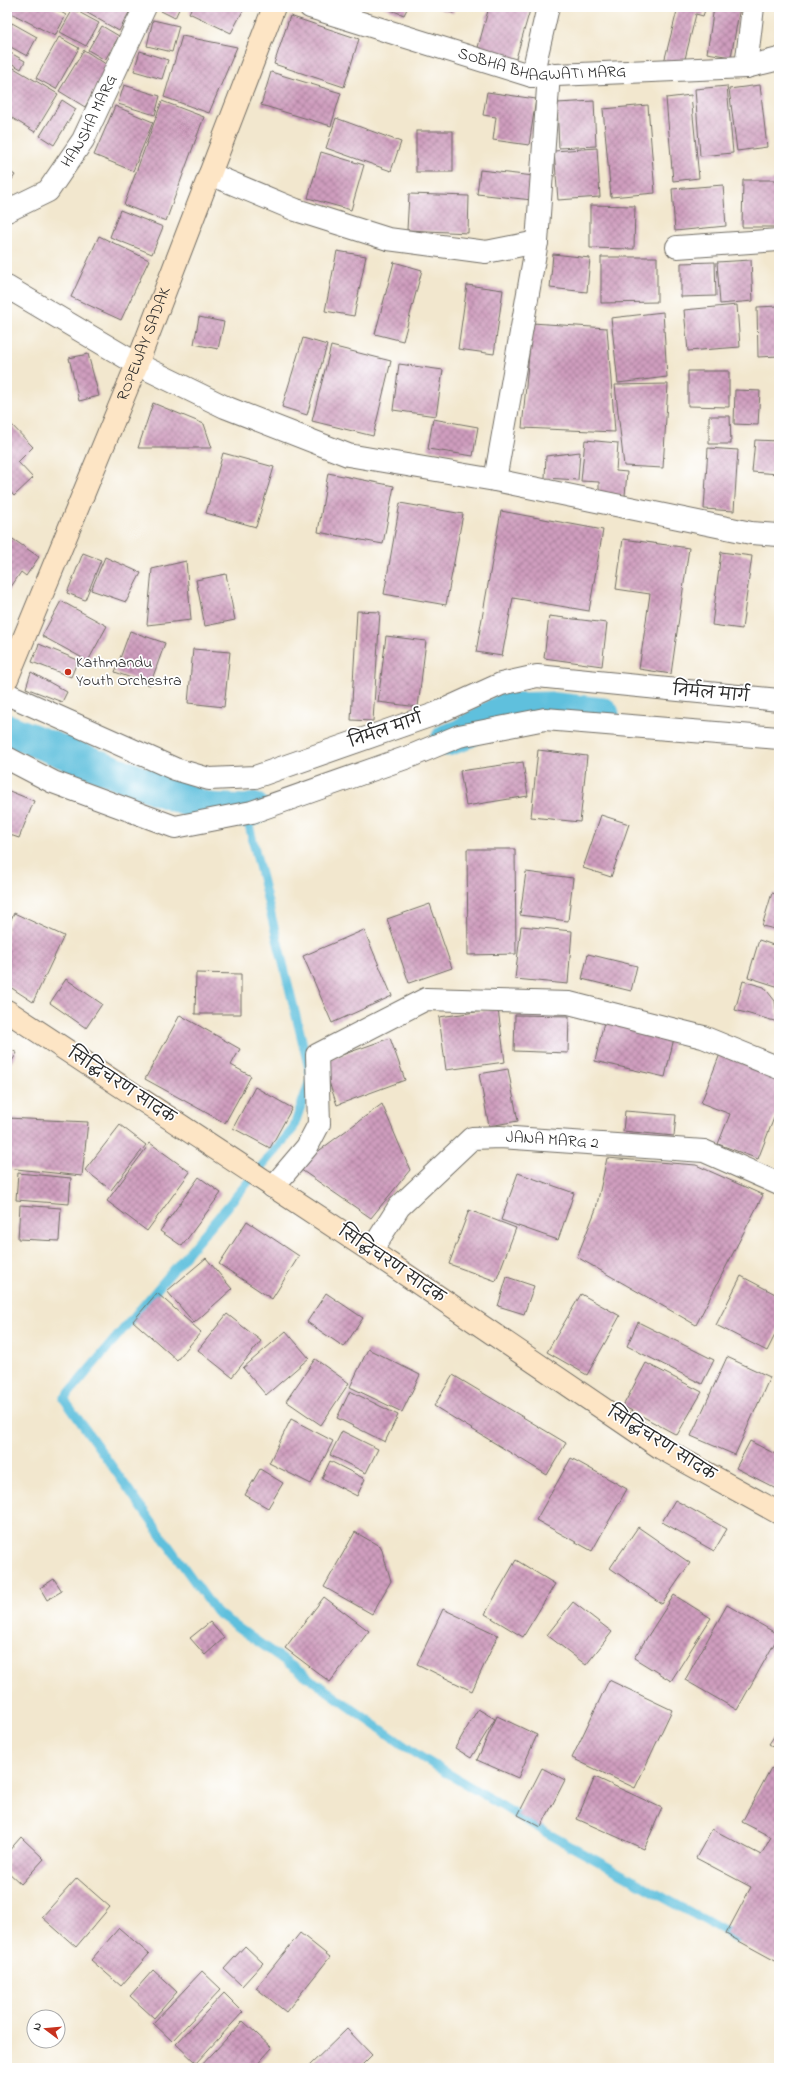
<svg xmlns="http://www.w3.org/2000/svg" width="786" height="2075" font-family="'Indie Flower','Playpen Sans Deva',sans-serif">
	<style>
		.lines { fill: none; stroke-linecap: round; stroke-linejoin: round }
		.stream { stroke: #5fc0dd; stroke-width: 9 }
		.canal { stroke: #5fc0dd; stroke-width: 33 }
		.building { fill: url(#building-cross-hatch) }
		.street-casing { stroke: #716d64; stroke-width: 24 }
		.secondary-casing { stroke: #716d64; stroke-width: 24 }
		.street { stroke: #fff; stroke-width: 22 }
		.secondary { stroke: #fde5c5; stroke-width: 22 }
		.poi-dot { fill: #c8321e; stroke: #fff; stroke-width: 1.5 }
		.labels { text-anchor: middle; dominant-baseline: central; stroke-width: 3.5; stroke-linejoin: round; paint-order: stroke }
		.street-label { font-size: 16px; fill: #2b2b2b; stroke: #fff }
		.poi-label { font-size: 16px; fill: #2b2b2b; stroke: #fff; text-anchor: start }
	</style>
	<defs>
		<pattern id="building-cross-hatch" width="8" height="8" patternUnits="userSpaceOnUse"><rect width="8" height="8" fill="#cf9dbe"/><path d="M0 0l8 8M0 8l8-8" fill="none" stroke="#a8809b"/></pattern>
	</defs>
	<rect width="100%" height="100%" fill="#fff"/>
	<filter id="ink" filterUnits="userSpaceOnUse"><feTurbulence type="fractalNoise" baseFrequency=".025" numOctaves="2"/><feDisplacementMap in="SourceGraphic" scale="8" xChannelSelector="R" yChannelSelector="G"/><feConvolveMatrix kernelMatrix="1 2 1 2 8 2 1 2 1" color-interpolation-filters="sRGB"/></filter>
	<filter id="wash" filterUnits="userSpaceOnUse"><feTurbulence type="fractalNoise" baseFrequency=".012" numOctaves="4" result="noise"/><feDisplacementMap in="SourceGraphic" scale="16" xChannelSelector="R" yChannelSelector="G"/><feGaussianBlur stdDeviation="0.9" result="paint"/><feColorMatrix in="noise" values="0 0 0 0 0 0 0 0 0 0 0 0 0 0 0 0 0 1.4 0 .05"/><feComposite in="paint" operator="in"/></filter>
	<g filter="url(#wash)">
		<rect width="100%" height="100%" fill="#f2e7ce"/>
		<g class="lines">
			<polyline class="stream" points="246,813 311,1077 293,1129 64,1399 216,1612 416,1754 545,1832 737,1938"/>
			<g class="canal">
				<polyline points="7,730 209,809 246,811 254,809"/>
				<polyline points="447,740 461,735 505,709 548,708 603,714"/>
			</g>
		</g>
		<g id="blocks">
			<g class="building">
				<polygon points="7,7 52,7 66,15 55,36 7,11"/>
				<polygon points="77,7 132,7 119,31"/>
				<polygon points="163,7 180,7 175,18 161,11"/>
				<polygon points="192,7 245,7 231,33 189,13"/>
				<polygon points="383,7 408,7 404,15"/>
				<polygon points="433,7 455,7 453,13"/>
				<polygon points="489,7 520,7 530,10 515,62 477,51"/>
				<polygon points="678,7 706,7 703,16 696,14 683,67 664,62"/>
				<polygon points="714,7 740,7 731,57 707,53"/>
				<polygon points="73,9 99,23 86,46 60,32"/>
				<polygon points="7,15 11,17 7,24"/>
				<polygon points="290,16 359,39 344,87 274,64"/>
				<polygon points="153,20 179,26 172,52 147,46"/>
				<polygon points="12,23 37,37 27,56 7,45 7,33"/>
				<polygon points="102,26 119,36 105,60 88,50"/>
				<polygon points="182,36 237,47 209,113 164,97"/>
				<polygon points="59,37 79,48 56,89 36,78"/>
				<polygon points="84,50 109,66 85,107 59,91"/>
				<polygon points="7,51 25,61 21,69 7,61"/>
				<polygon points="140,51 168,60 162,79 134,71"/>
				<polygon points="7,64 58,94 35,132 7,115"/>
				<polygon points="271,72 341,93 331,126 261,105"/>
				<polygon points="124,85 160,96 155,115 118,104"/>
				<polygon points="760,85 767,147 737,151 729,89"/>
				<polygon points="727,86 733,153 700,156 695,89"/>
				<polygon points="487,92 536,99 529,145 493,140 496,117 483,115"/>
				<polygon points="691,95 699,178 673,181 666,98"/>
				<polygon points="62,100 76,109 54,145 40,136"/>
				<polygon points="162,101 204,117 166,221 124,205"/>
				<polygon points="594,101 596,146 559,148 557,103"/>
				<polygon points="648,105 655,193 611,197 603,109"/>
				<polygon points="115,106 153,122 133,171 94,155"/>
				<polygon points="336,118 401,142 391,171 326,148"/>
				<rect x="416" y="131" width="37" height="41"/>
				<polygon points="597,148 600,197 558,200 554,151"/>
				<polygon points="321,152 364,165 351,210 308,198"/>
				<polygon points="7,170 15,175 7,187"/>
				<polygon points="480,170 534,176 532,200 477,194"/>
				<polygon points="743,180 779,180 779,227 742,227"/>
				<polygon points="723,185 726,226 675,231 672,189"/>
				<polygon points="409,194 469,196 468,233 407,230"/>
				<polygon points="590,205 635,206 634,249 590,248"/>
				<polygon points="120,210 163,227 152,254 110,237"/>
				<polygon points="99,236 149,260 121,320 71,297"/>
				<polygon points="337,251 366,256 354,316 325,311"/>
				<polygon points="553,254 590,258 587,292 550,288"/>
				<polygon points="601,257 657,257 657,302 601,303"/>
				<polygon points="751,260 753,301 720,304 717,262"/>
				<polygon points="394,262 422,270 403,341 375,334"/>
				<polygon points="715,262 716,296 681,297 681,263"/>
				<polygon points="467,285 503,290 494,354 458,349"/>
				<polygon points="737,305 740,347 688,351 684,310"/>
				<polygon points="779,306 779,356 758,357 757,307"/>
				<polygon points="663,312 667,377 618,383 611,318"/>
				<polygon points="199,317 224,322 218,349 194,344"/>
				<polygon points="532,323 607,328 615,432 522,428"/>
				<polygon points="303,338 327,345 307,415 282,407"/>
				<polygon points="331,346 391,361 373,436 312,421"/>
				<polygon points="88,354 99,396 79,401 69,358"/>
				<polygon points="399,364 443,370 436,416 393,410"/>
				<polygon points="688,371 729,371 729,407 688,406"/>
				<polygon points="668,384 663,468 624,466 615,385"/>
				<polygon points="735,390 760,391 758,425 734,424"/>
				<polygon points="153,403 204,424 212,448 138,448"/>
				<polygon points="709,416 730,416 731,444 709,444"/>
				<polygon points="433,419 478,427 473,456 428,449"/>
				<polygon points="7,420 33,447 18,462 33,478 14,496 7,488"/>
				<polygon points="585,440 618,443 616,471 627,472 625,496 599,493 599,482 581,481"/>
				<polygon points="755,440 779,441 779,474 752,472"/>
				<polygon points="708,448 738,450 734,511 704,509"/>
				<polygon points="580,452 578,480 545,478 546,456"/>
				<polygon points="223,453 274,467 256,527 206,513"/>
				<polygon points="328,473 394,486 383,544 318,532"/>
				<polygon points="400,503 463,514 446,605 384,594"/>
				<polygon points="501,511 603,530 589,611 513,598 502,656 476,652"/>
				<polygon points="7,535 39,557 26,576 21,572 7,593"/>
				<polygon points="623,539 689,548 671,674 639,669 650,594 616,589"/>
				<polygon points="721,552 752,556 742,629 712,625"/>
				<polygon points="83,553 101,560 85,600 67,593"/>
				<polygon points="105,557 141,573 126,602 91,590"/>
				<polygon points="186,561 191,620 147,625 152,569"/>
				<polygon points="226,574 235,620 205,626 196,580"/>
				<polygon points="61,601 107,626 88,661 42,636"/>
				<polygon points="357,611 380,612 373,721 351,720"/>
				<polygon points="549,616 607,623 602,666 544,658"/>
				<polygon points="130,631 165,643 150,685 115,672"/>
				<polygon points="386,636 426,641 418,707 378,702"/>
				<polygon points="39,644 78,660 71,677 32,662"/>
				<polygon points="193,649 230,652 224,707 188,703"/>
				<polygon points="31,672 67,692 62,702 26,688"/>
				<polygon points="538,750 587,756 580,822 531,817"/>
				<polygon points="523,762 528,796 466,806 460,771"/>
				<polygon points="7,790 34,801 19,838 7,834"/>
				<polygon points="601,815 629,824 611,877 583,868"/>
				<polygon points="467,849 515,849 516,954 468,955"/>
				<polygon points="526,872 573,878 568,921 520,915"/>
				<polygon points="772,893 779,895 779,930 762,926"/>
				<polygon points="430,904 452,968 409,983 387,919"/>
				<polygon points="14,913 64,936 33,1002 7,985 7,928"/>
				<polygon points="521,926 572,931 568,984 515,979"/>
				<polygon points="364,930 392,996 332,1023 303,956"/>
				<polygon points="759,940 779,947 779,987 748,977"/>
				<polygon points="588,954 637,966 631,991 582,979"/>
				<polygon points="196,973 241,974 241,1014 195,1014"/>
				<polygon points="66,979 102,1004 86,1028 50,1003"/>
				<polygon points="743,981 764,987 775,1001 778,1022 735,1010"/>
				<polygon points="498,1009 505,1062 446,1070 439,1017"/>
				<polygon points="180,1015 240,1049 231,1065 251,1076 225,1123 145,1079"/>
				<polygon points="515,1015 569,1016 568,1053 514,1051"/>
				<polygon points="604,1022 674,1038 665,1077 595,1061"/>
				<polygon points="390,1038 405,1080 337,1105 322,1062"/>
				<polygon points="7,1047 17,1053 7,1069"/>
				<polygon points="720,1054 779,1078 779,1105 758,1159 718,1144 730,1114 701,1103"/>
				<polygon points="508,1069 518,1121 489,1126 479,1074"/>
				<polygon points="255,1087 292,1108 270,1148 233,1128"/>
				<polygon points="382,1104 410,1170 371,1218 297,1167"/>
				<polygon points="625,1111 676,1115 674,1136 623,1131"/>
				<polygon points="7,1118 88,1122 82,1176 7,1168"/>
				<polygon points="120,1125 146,1145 111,1190 85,1170"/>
				<polygon points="150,1143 190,1172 147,1231 107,1201"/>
				<polygon points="607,1158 696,1165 763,1195 696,1325 577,1257 596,1209"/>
				<polygon points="18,1173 71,1178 69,1204 16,1200"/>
				<polygon points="518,1173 574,1193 558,1240 501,1220"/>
				<polygon points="199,1177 221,1193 182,1246 160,1231"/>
				<polygon points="20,1205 61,1208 59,1241 18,1239"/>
				<polygon points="469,1210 516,1228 496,1281 449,1264"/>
				<polygon points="247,1221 299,1256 272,1299 219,1264"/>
				<polygon points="206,1258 232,1289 194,1323 167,1291"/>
				<polygon points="741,1276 779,1296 779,1327 767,1351 716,1325"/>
				<polygon points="507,1277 534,1286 524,1314 498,1306"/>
				<polygon points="157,1293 201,1332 177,1360 133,1321"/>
				<polygon points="326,1293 363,1318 344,1347 307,1322"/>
				<polygon points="581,1294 620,1316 587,1375 547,1352"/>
				<polygon points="227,1314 261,1341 232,1377 198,1350"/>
				<polygon points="638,1322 714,1360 702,1384 627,1346"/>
				<polygon points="286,1331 309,1358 266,1395 243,1368"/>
				<polygon points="368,1349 420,1375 402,1412 350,1387"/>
				<polygon points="727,1357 770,1377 735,1455 691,1436"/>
				<polygon points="315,1359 349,1383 321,1425 286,1401"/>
				<polygon points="646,1363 702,1392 677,1435 623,1406"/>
				<polygon points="453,1375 566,1443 547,1475 434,1406"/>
				<polygon points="350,1391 398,1415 385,1442 337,1418"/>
				<polygon points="291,1419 333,1441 311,1484 269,1463"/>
				<polygon points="342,1431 378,1449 366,1473 330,1455"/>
				<polygon points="750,1441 779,1456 779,1490 736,1468"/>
				<polygon points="571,1458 627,1489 592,1551 536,1520"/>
				<polygon points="330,1461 365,1479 357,1496 322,1478"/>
				<polygon points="260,1469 283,1483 268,1508 245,1495"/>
				<polygon points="675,1500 727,1529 714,1551 662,1522"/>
				<polygon points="638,1527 690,1563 662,1604 610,1568"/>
				<polygon points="355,1532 381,1547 391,1581 372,1614 324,1587"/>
				<polygon points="516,1560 555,1584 523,1637 485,1614"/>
				<polygon points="54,1579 62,1591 47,1600 40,1588"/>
				<polygon points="674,1595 711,1618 671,1681 634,1658"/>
				<polygon points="324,1597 369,1631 330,1682 285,1648"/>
				<polygon points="573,1602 612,1632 586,1665 547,1635"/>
				<polygon points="727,1605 779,1635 737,1710 685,1680"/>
				<polygon points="443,1609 498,1635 472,1691 417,1664"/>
				<polygon points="210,1622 224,1638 205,1655 190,1638"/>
				<polygon points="609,1680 672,1710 635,1788 572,1758"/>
				<polygon points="478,1709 495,1719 471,1758 455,1748"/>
				<polygon points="497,1716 537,1735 518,1778 477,1760"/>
				<polygon points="779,1729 779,1750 769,1744"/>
				<polygon points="542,1768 565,1780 541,1827 518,1815"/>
				<polygon points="771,1768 779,1773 779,1963 726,1934 751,1887 696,1858 712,1829 761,1855 771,1837 742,1822"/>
				<polygon points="595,1777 662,1808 644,1849 577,1819"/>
				<polygon points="21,1837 44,1859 21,1884 7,1871 7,1853"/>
				<polygon points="77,1878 110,1907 76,1947 42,1917"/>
				<polygon points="119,1928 149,1954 121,1986 91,1960"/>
				<polygon points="300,1933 330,1957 286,2012 256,1988"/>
				<polygon points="245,1946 263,1963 242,1986 224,1969"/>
				<polygon points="153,1970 177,1992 154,2018 130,1996"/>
				<polygon points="202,1971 221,1989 172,2041 153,2023"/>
				<polygon points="224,1993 243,2012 196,2063 176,2044"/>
				<polygon points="243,2021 272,2048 254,2068 199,2068"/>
				<polygon points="347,2029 372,2055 359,2068 307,2068"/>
			</g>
		</g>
	</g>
	<g filter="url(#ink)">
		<use href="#blocks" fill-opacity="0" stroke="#716d64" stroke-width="1"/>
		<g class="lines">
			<g class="street-casing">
				<g id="street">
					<path id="s1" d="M310,7l222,69 214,-9 33,-8"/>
					<polyline points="746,67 753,7"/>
					<polyline points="532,76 548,7"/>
					<polyline points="210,174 296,210 388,239 486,252 537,242"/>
					<path id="s2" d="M7,211l41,-20 35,-51 62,-133"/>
					<polyline points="677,247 779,240"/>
					<polyline points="7,287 137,364 225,407 348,455 495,480 751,533 779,535"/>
					<polyline points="495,480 537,242 549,74"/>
					<polyline points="7,694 175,769 209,779 255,777 435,714 501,684 537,676 779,700"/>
					<polyline points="7,758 53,782 175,827 252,812 411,756 459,736 545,719 779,738"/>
					<polyline points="273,1187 307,1147 319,1124 317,1055 426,999 569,1003 703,1037 779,1068"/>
					<path id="s3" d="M371,1251l28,-44 73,-69 28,-1 204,14 75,33"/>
				</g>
			</g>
			<g class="secondary-casing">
				<g id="secondary">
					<path id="s4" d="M7,679l130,-315 137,-357"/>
					<polyline points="7,1011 371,1251 661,1448 779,1513"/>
				</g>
			</g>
			<use href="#street" class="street"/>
			<use href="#secondary" class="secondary"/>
		</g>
	</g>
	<circle class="poi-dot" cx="68" cy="672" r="4"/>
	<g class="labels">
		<g class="street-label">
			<text stroke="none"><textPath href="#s1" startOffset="241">SOBHA BHAGWATI MARG</textPath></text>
			<text stroke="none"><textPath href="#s2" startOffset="127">HANSHA MARG</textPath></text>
			<text stroke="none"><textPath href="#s4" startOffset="362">ROPEWAY SADAK</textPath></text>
			<text transform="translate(711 694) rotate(5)">निर्मल मार्ग</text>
			<text transform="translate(386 731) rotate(-19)">निर्मल मार्ग</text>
			<text transform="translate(121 1086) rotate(33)">सिद्धिचरण सादक</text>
			<text stroke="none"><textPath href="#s3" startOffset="233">JANA MARG 2</textPath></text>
			<text transform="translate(391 1265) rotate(34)">सिद्धिचरण सादक</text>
			<text transform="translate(661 1444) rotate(32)">सिद्धिचरण सादक</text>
		</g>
		<g class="poi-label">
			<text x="76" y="663">Kathmandu<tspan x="76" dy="18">Youth Orchestra</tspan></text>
		</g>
	</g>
	<rect width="786" height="2075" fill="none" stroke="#fff" stroke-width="24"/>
	<g transform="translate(46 2029) rotate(286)"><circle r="19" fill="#ffffff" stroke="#aaaaaa"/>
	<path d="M0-3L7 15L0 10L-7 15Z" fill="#c8321e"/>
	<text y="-6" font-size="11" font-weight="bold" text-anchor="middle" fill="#2b2b2b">N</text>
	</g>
</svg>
